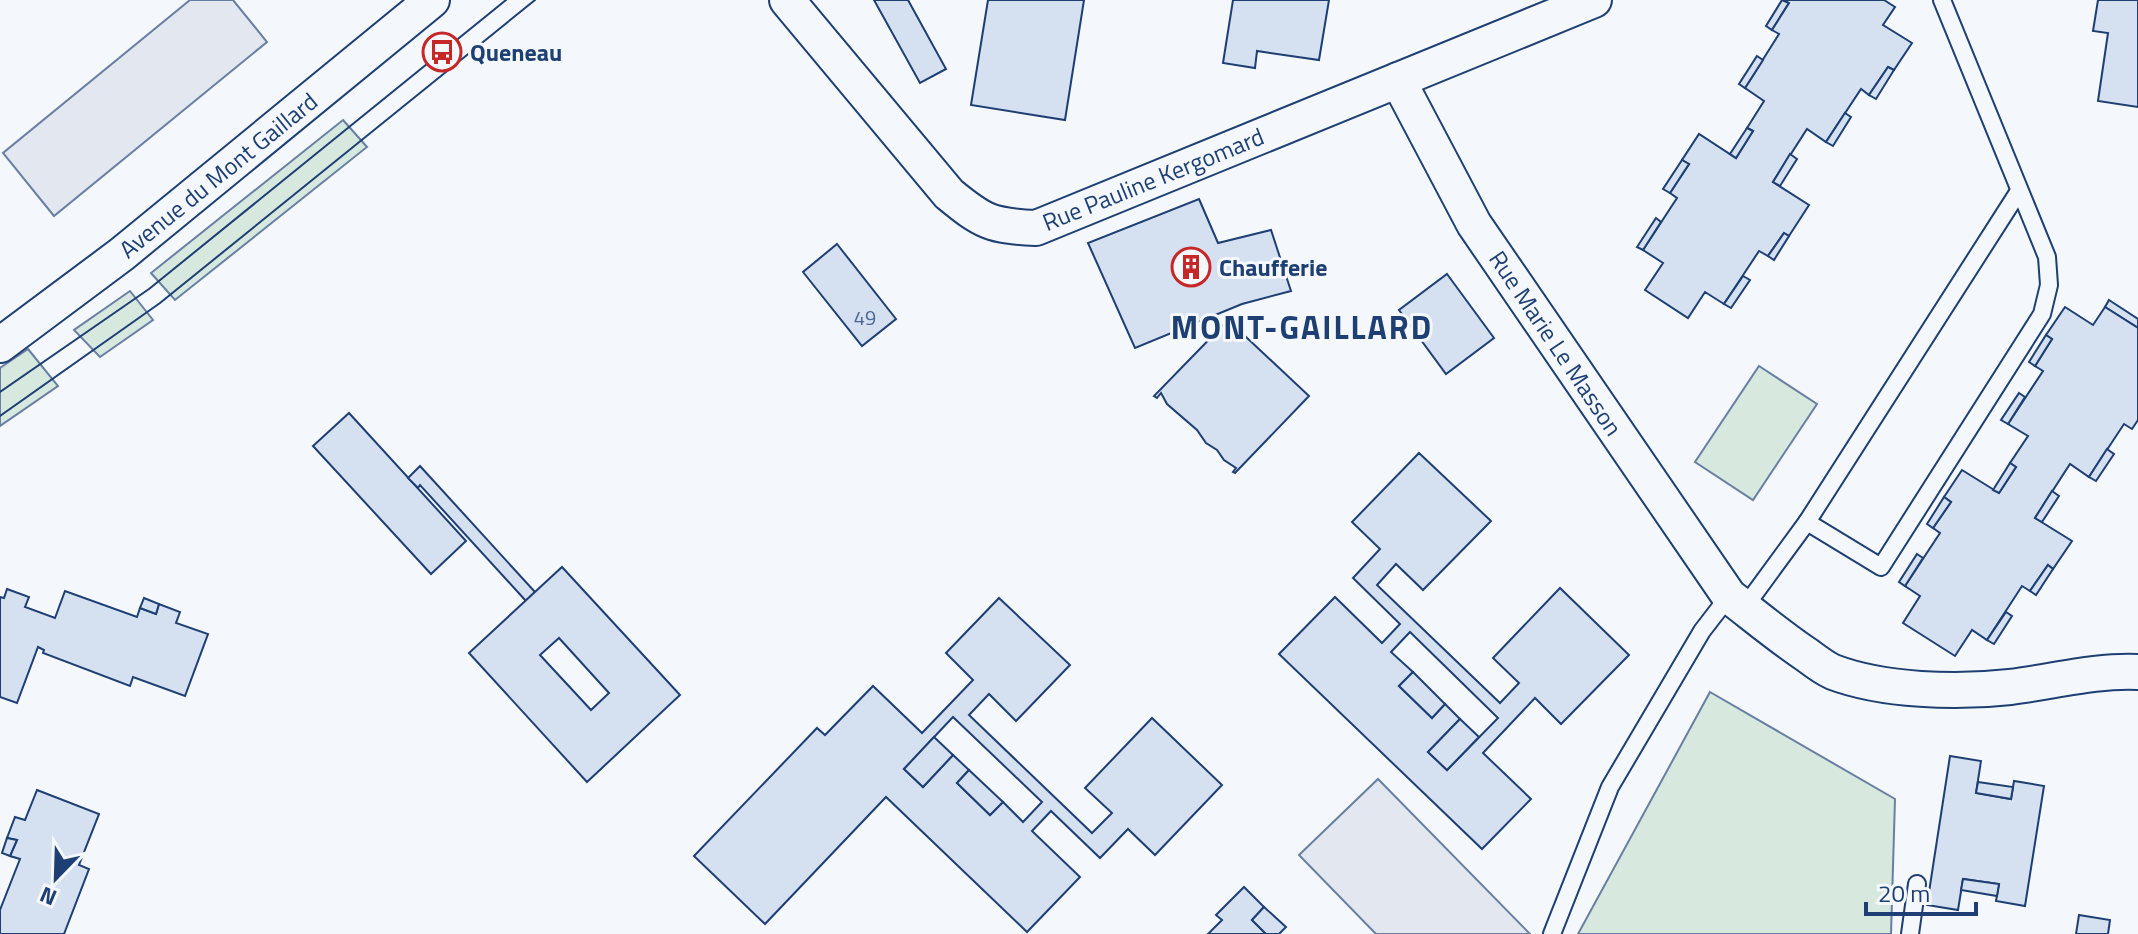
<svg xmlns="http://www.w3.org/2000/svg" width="2138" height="934" font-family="'Titillium Web',sans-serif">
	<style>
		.green { fill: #d7e8df; stroke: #687fa3; stroke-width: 2 }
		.parking { fill: #e3e8f0; stroke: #687fa3; stroke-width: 2 }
		.building { fill: #d5e0f0; stroke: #1d3f73; stroke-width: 2; fill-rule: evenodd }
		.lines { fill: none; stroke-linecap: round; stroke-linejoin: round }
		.service-casing { stroke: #1d3f73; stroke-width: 20 }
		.minor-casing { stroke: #1d3f73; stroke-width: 38 }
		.service { stroke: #f4f7fb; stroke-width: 16 }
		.minor { stroke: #f4f7fb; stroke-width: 34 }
		.tram { stroke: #1d3f73; stroke-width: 2 }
		.labels { text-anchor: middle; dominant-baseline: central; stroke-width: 6; stroke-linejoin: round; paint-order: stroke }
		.number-label { font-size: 20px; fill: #4b6792 }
		.poi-label { font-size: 24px; font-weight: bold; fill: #1d3f73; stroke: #f4f7fb; text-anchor: start }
		.street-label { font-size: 24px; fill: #1d3f73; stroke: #f4f7fb }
		.district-label { font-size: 32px; font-weight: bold; letter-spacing: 2px; fill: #1d3f73; stroke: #f4f7fb }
	</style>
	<rect width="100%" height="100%" fill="#f4f7fb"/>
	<g class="green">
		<polygon points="343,120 367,147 175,300 151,273"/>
		<polygon points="130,291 153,320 100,357 74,330"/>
		<polygon points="28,349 58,386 0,426 0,368"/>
		<polygon points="1759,366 1817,404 1753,500 1695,462"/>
		<polygon points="1710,692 1895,799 1891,934 1578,934"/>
	</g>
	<g class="parking">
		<polygon points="190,0 233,0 267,42 54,216 3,153"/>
		<polygon points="1378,779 1530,934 1376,934 1299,855"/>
	</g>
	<g class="building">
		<polygon points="874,0 908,0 946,69 920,83"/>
		<polygon points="988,0 1084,0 1065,120 971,105"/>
		<polygon points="1233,0 1329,0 1319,60 1257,51 1255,68 1223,63"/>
		<polygon points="1782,0 1789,3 1772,30 1766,26"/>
		<polygon points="1784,0 1884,0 1895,7 1883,25 1912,43 1894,70 1888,67 1869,95 1861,89 1826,142 1807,129 1773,182 1809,205 1789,236 1784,233 1768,256 1759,251 1724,304 1705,292 1688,318 1645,290 1663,263 1643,250 1677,198 1670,193 1689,164 1682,160 1699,134 1736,158 1753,131 1747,128 1764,101 1745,88 1779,34 1772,30 1789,3"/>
		<polygon points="2098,0 2138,0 2138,107 2098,101 2108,33 2093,31"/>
		<polygon points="1757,56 1763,60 1745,88 1739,84"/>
		<polygon points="1888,67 1894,70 1876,99 1869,95"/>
		<polygon points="1845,113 1851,117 1833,146 1826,142"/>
		<polygon points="1747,128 1753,131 1736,158 1730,154"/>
		<polygon points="1790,154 1797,159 1780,186 1773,182"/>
		<polygon points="1682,160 1689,164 1670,193 1663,189"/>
		<polygon points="1199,199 1218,243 1271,230 1291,291 1242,304 1135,348 1088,243"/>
		<polygon points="1656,218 1661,222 1643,250 1637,247"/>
		<polygon points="1784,233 1789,236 1774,260 1768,256"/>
		<polygon points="837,244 896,319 862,346 803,272"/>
		<polygon points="1447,274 1494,338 1446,374 1399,310"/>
		<polygon points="1743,276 1750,280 1731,308 1724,304"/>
		<polygon points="2109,300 2138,319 2138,328 2105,307"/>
		<polygon points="2065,307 2093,325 2105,307 2138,328 2138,420 2132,429 2124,424 2089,477 2070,464 2035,518 2072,541 2053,569 2048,565 2030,591 2022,586 1987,640 1972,630 1955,656 1903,623 1920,596 1905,586 1940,533 1933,528 1951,502 1944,497 1962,470 1999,493 2016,467 2010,463 2028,436 2008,424 2043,371 2035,366 2052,339 2046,335"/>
		<polygon points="1228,320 1309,396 1235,473 1233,472 1236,468 1224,460 1217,450 1206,443 1197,430 1167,404 1161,393 1157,398 1154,396"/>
		<polygon points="2046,335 2052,339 2035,366 2029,362"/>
		<polygon points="2019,393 2025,397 2008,424 2001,420"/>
		<polygon points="349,413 466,541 431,574 313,446"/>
		<polygon points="2107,449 2114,454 2096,481 2089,477"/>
		<path d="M1419,453l72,68 -68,69 -27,-26 -19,21 123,118 19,-20 -26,-25 67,-70 69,67 -68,69 -26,-26 -52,55 48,46 -49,50 -203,-195 56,-57 47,46 18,-19 -47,-46 27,-29 -28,-27zM1410,632l88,86 -51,52 -19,-18 32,-33 -15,-15 -13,14 -33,-32 14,-14 -22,-20z"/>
		<polygon points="2010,463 2016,467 1999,493 1993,490"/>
		<polygon points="420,466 535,592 526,601 420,485 418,488 408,478"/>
		<polygon points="2052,491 2059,496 2042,522 2035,518"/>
		<polygon points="1944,497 1951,502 1933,528 1927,524"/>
		<polygon points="1917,554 1923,558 1905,586 1899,582"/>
		<polygon points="2048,565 2053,569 2036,595 2030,591"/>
		<path d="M562,567l118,128 -93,87 -118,-129zM559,638l50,55 -18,17 -51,-55z"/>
		<polygon points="7,589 29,597 25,607 55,618 65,591 137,617 140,608 156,614 159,604 180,612 176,623 208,634 185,696 133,677 130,686 43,653 44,650 38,647 17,703 0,697 0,597 4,598"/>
		<polygon points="144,598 159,604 156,614 140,608"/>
		<path d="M999,598l71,67 -54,56 -27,-27 -20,21 123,118 20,-20 -27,-25 67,-70 70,67 -67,70 -27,-26 -28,29 -49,-47 -19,20 48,46 -53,55 -141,-135 -121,127 -71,-68 123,-128 8,7 48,-49 49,47 51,-53 -27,-27zM953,717l89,85 -19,20 -20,-20 -13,13 -33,-32 12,-13 -16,-15 -30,32 -19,-18z"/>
		<polygon points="2006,612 2012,616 1994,644 1987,640"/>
		<polygon points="1413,672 1445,704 1432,718 1399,686"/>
		<polygon points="1460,719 1479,737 1447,770 1428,752"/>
		<polygon points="934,737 953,755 923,787 904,769"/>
		<polygon points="1950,756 1981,761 1976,793 2011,799 2014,781 2044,786 2025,906 1996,901 1999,884 1963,879 1958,910 1927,905"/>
		<polygon points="969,770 1003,802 990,815 957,783"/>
		<polygon points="1978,782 2013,787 2011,799 1976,793"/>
		<polygon points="37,790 99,814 79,865 89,869 64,934 0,934 0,910 20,859 10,856 17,840 7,838 15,817 25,820"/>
		<polygon points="7,838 17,840 10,856 2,853"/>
		<polygon points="1963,879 1999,884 1997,896 1961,890"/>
		<polygon points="1244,887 1264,907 1252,920 1266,934 1208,934 1222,920 1216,915"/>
		<polygon points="1264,907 1286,927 1279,934 1266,934 1252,920"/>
		<polygon points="2079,915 2110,920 2108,934 2076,934"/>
	</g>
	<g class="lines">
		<g class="service-casing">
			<g id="service">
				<polyline points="1807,522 1881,567 2042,314 2049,285 2047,257 1942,0"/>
				<polyline points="1744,608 1807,522 2019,191"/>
				<polyline points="1552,934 1610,787 1702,631 1729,596"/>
				<polyline points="1910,934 1917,884"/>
			</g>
		</g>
		<g class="minor-casing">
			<g id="minor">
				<path d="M787,0l162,194c34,28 42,32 87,34l558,-228"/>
				<path d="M1398,80l76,144 255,372c26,20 51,41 78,59 8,6 17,13 26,17 50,19 124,21 177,15 42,-5 85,-17 128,-15"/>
				<polyline points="0,345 122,254 432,0"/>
			</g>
		</g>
		<use href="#service" class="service"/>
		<use href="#minor" class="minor"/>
		<g class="tram">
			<polyline points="0,392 149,289 506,0"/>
			<polyline points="0,416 160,303 535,0"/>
		</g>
	</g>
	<defs>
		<g id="bus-ring" transform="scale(2)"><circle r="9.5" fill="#f4f7fb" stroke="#c62828" stroke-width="1.5"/><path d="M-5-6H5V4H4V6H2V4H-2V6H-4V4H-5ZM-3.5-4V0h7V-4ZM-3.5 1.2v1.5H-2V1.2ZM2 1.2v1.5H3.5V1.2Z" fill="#c62828"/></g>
		<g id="building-ring" transform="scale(2)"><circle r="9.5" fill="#f4f7fb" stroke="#c62828" stroke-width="1.5"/><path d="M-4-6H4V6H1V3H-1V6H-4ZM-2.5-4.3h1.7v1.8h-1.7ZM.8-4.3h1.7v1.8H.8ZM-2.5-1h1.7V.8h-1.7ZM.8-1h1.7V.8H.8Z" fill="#c62828"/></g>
	</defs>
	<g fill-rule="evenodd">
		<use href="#bus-ring" x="442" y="52"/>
		<use href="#building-ring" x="1191" y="267"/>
	</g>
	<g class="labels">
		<g class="number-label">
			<text x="865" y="317">49</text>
		</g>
		<g class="poi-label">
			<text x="470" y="52">Queneau</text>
			<text x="1219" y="267">Chaufferie</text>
		</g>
		<g class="street-label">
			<text transform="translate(218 175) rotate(-39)">Avenue du Mont Gaillard</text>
			<text transform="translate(1153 179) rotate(-22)">Rue Pauline Kergomard</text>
			<text transform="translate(1556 343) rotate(56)">Rue Marie Le Masson</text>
		</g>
		<g class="district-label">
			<text x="1302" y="327">MONT-GAILLARD</text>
		</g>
	</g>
	<g transform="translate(56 878) rotate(203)" stroke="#f4f7fb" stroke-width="6" paint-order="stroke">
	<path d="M0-6L14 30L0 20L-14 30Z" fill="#1d3f73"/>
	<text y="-12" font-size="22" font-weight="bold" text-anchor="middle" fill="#1d3f73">N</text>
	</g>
	<path d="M1866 902v12h110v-12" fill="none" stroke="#1d3f73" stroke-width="4"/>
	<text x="1878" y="902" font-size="24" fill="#1d3f73" stroke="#f4f7fb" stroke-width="6" paint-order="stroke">20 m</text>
</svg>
